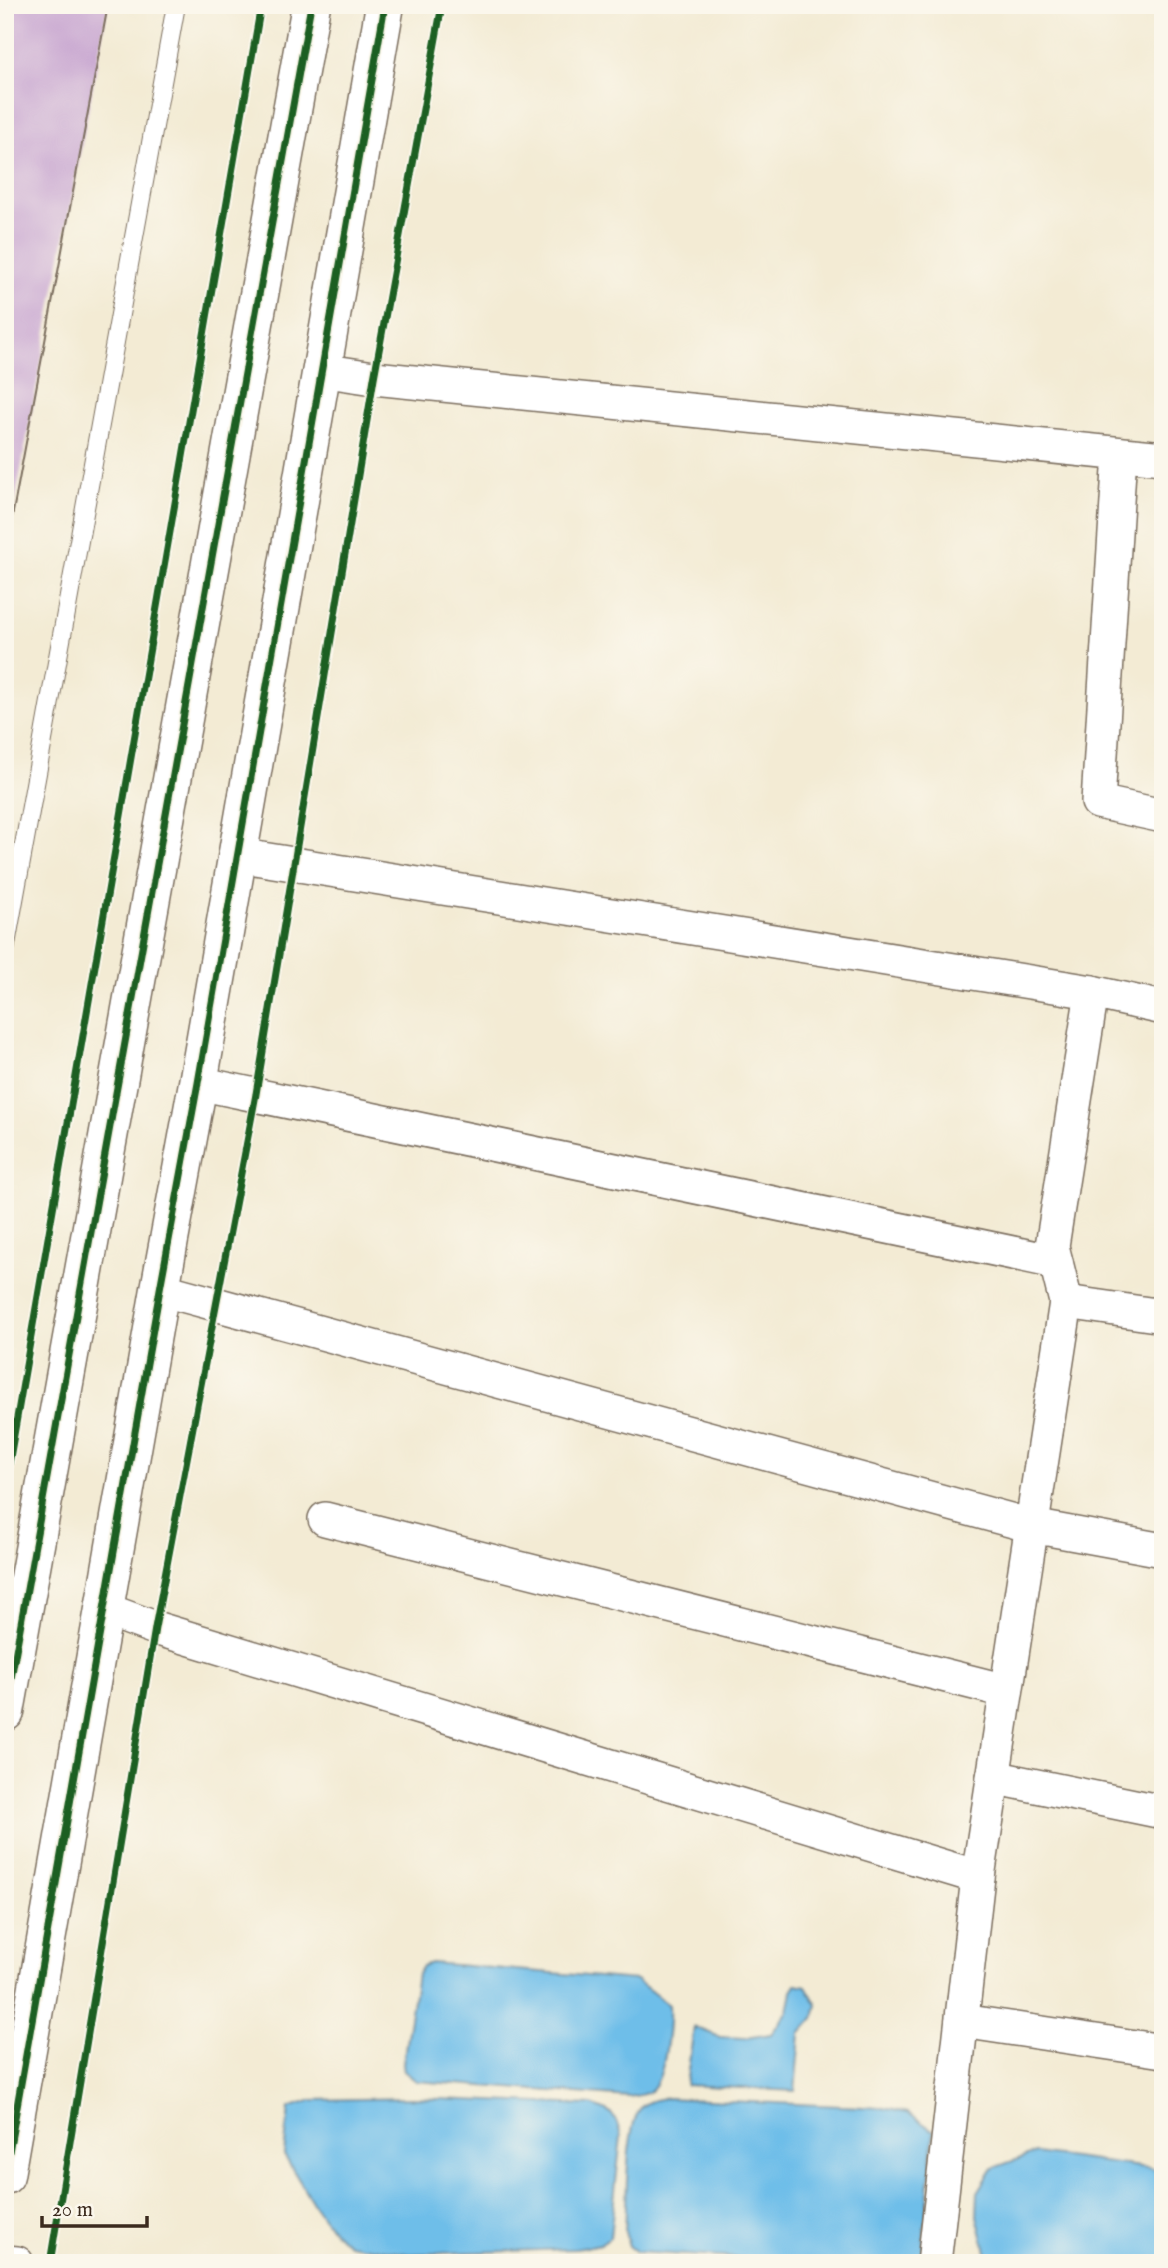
<svg xmlns="http://www.w3.org/2000/svg" width="1168" height="2268" font-family="'IM FELL English',serif">
	<style>
		.water { fill: #6ebee9; stroke: #547484; stroke-width: 2 }
		.building { fill: #c9a8d1 }
		.lines { fill: none; stroke-linecap: round; stroke-linejoin: round }
		.service-casing { stroke: #7b6e5e; stroke-width: 20 }
		.minor-casing { stroke: #7b6e5e; stroke-width: 36 }
		.trunk-casing { stroke: #7b6e5e; stroke-width: 41 }
		.service { stroke: #fff; stroke-width: 18 }
		.minor { stroke: #fff; stroke-width: 33 }
		.trunk { stroke: #fff; stroke-width: 38 }
		.cycleway-casing { stroke: #fbf7ec; stroke-width: 11 }
		.cycleway { stroke: #1b5e20; stroke-width: 7 }
	</style>
	<rect width="100%" height="100%" fill="#fbf7ec"/>
	<filter id="ink" filterUnits="userSpaceOnUse"><feTurbulence type="fractalNoise" baseFrequency=".0143" numOctaves="2"/><feDisplacementMap in="SourceGraphic" scale="14" xChannelSelector="R" yChannelSelector="G"/><feConvolveMatrix kernelMatrix="1 2 1 2 8 2 1 2 1" color-interpolation-filters="sRGB"/></filter>
	<filter id="wash" filterUnits="userSpaceOnUse"><feTurbulence type="fractalNoise" baseFrequency=".00686" numOctaves="4" result="noise"/><feDisplacementMap in="SourceGraphic" scale="28" xChannelSelector="R" yChannelSelector="G"/><feGaussianBlur stdDeviation="1.57" result="paint"/><feColorMatrix in="noise" values="0 0 0 0 0 0 0 0 0 0 0 0 0 0 0 0 0 1.4 0 .05"/><feComposite in="paint" operator="in"/></filter>
	<g filter="url(#wash)">
		<rect width="100%" height="100%" fill="#f3ebd4"/>
		<g class="water">
			<path d="M431,1963l205,17 33,25c1,19 -3,74 -19,86 -5,4 -15,5 -21,6l-213,-16 -12,-10 -1,-8 14,-89 5,-8z"/>
			<polygon points="796,1984 806,1986 817,2005 814,2018 800,2034 795,2091 686,2085 694,2027 720,2037 746,2038 771,2034 788,2011 792,1991"/>
			<path d="M412,2098l179,7c22,7 24,9 30,31l-11,101 -10,7 -24,5 -167,5 -60,-10 -13,-10 -19,-24 -33,-55 5,-47 23,-8z"/>
			<path d="M665,2098l219,10 24,5 26,18 -12,124 -8,8h-95l-182,-11 -8,-6 -4,-14c2,-29 0,-101 15,-123 5,-8 16,-9 25,-11z"/>
			<polygon points="1035,2153 1148,2168 1163,2172 1163,2263 996,2263 987,2256 977,2216 978,2192 993,2168"/>
		</g>
		<g id="blocks">
			<polygon class="building" points="5,5 108,5 7,544 5,544"/>
		</g>
	</g>
	<g filter="url(#ink)">
		<use href="#blocks" fill-opacity="0" stroke="#7b6e5e" stroke-width="2"/>
		<g class="lines">
			<g class="service-casing">
				<polyline id="service" points="5,950 176,5"/>
			</g>
			<g class="minor-casing">
				<g id="minor">
					<polyline points="320,370 374,378 1163,458"/>
					<polyline points="1120,454 1098,802 1163,816"/>
					<polyline points="237,855 1092,992 1163,1008"/>
					<polyline points="198,1083 1056,1262"/>
					<polyline points="160,1289 1032,1526 1163,1550"/>
					<polyline points="1066,1302 1163,1316"/>
					<polyline points="325,1519 1006,1691"/>
					<polyline points="104,1609 155,1628 978,1877"/>
					<polyline points="993,1777 1163,1812"/>
					<polyline points="962,2021 1163,2051"/>
					<polyline points="5,2262 17,2263"/>
					<polyline points="934,2263 978,1877 1066,1302 1052,1246 1092,992"/>
				</g>
			</g>
			<g class="trunk-casing">
				<g id="trunk">
					<polyline points="5,1712 311,5"/>
					<polyline points="5,2175 160,1289 198,1083 385,5"/>
				</g>
			</g>
			<use href="#service" class="service"/>
			<use href="#minor" class="minor"/>
			<use href="#trunk" class="trunk"/>
			<g class="cycleway-casing">
				<g id="cycleway">
					<polyline points="5,1487 261,5"/>
					<polyline points="5,1712 311,5"/>
					<polyline points="5,2175 160,1289 198,1083 385,5"/>
					<polyline points="50,2263 155,1628 256,1094 374,378 442,5"/>
				</g>
			</g>
			<use href="#cycleway" class="cycleway"/>
		</g>
	</g>
	<rect width="1168" height="2268" fill="none" stroke="#fbf7ec" stroke-width="28"/>
	<path d="M42 2216v10h105v-10" fill="none" stroke="#3b2a1e" stroke-width="3.5"/>
	<text x="52" y="2216" font-size="21" fill="#3b2a1e" stroke="#fbf7ec" stroke-width="5" paint-order="stroke">20 m</text>
</svg>
